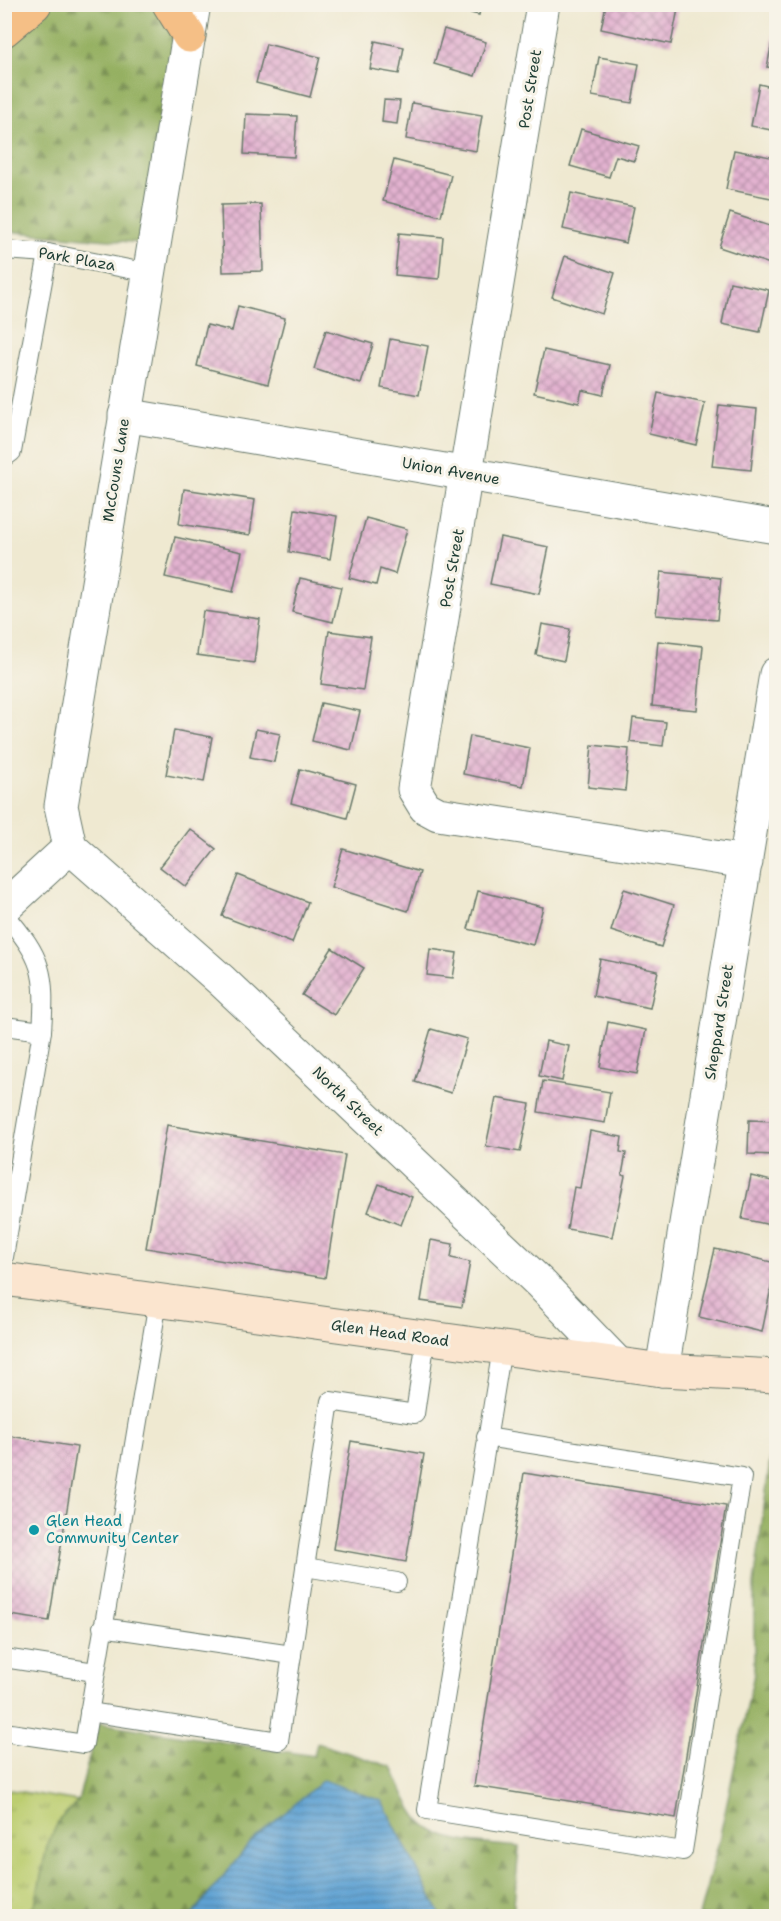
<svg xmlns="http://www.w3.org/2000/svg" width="781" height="1921" font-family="'Shantell Sans',sans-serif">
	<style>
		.grass { fill: url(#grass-tufts); stroke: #6e8552; stroke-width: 1.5 }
		.forest { fill: url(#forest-firs); stroke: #5a764b; stroke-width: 1.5 }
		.water { fill: url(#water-rules); stroke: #3f7084; stroke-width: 1.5 }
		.building { fill: url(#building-cross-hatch) }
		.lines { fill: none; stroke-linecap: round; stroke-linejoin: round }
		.lane-casing { stroke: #68796b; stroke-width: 20 }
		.street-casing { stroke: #68796b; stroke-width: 35 }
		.secondary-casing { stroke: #68796b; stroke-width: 35 }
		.primary-casing { stroke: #68796b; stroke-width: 35 }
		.lane { stroke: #fff; stroke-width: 18 }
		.street { stroke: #fff; stroke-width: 33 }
		.secondary { stroke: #fbe5cf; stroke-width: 33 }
		.primary { stroke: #f5bf86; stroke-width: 33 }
		.culture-dot { fill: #0f9aa8; stroke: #f7f3e8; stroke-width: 2 }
		.labels { text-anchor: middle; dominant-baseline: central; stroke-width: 6; stroke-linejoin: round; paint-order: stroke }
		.street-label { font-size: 15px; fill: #1f3d34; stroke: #f7f3e8 }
		.culture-label { font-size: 15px; fill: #0d838f; stroke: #f7f3e8; text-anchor: start }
	</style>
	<defs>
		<pattern id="grass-tufts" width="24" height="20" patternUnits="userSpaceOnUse" patternTransform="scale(1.5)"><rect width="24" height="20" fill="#bccd70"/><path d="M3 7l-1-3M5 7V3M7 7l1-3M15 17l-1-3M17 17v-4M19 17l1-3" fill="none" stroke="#98a85d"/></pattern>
		<pattern id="forest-firs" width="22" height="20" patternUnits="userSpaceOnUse" patternTransform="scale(1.5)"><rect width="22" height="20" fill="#95b062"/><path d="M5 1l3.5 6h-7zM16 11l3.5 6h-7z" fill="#799052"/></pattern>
		<pattern id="water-rules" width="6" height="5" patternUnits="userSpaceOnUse" patternTransform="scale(1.5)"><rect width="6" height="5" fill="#5fa2d3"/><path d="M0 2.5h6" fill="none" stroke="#4e85ac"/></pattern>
		<pattern id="building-cross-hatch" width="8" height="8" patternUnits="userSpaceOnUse" patternTransform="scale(1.5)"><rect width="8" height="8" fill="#e3b2d0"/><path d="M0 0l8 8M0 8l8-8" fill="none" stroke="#b792aa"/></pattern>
	</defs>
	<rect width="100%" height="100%" fill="#f7f3e8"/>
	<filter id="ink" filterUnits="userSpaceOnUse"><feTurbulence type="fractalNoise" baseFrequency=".0167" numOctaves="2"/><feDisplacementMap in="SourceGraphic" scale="12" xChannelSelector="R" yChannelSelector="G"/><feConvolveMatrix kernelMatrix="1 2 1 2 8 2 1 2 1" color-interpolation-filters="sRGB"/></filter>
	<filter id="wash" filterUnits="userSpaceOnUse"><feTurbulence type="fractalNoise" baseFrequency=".008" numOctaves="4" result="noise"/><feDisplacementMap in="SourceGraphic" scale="24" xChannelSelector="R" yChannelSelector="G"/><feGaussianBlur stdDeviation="1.35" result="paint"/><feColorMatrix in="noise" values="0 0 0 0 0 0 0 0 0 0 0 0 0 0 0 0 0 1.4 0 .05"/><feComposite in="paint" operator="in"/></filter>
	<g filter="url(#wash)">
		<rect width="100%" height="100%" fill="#efe9d1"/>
		<polygon class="grass" points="4,1789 78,1801 79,1916 5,1916"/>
		<g class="forest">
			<polygon points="35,4 170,5 190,27 154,244 5,231 4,30"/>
			<polygon points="776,1414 776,1916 699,1916 718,1845 754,1674 754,1585"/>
			<path d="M98,1723l216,33 3,-13 75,24c7,15 13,33 23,47 20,32 71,29 104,33l-6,69h-72l-59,-115 -130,40 -61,75h-163l8,-16 11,-54 12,-26 19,-19z"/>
		</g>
		<polygon class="water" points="323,1780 382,1801 441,1916 191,1916 252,1841"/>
		<g id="blocks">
			<g class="building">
				<polygon points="434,4 481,4 479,15"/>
				<polygon points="606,4 679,4 671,44 601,29"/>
				<polygon points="775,27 776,28 776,68 767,67"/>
				<polygon points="444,29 486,42 475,76 434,64"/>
				<polygon points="375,41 404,47 399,74 370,69"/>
				<polygon points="266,44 320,57 310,97 256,83"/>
				<polygon points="599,57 639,64 632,103 592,96"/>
				<polygon points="759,84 776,88 776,131 751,126"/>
				<polygon points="384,100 400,101 397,124 382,122"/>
				<polygon points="412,103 482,115 476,151 406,139"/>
				<polygon points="246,114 297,116 294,157 244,154"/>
				<polygon points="581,129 639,146 634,161 616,156 609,177 570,166"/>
				<polygon points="734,150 776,158 776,199 726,189"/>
				<polygon points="394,160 451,175 441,216 383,201"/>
				<polygon points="571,193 634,207 626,243 563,229"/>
				<polygon points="261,204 263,271 223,272 221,205"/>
				<polygon points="730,213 776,228 776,244 770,264 719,247"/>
				<polygon points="399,233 443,237 439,279 395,275"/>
				<polygon points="565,256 615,273 602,314 552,297"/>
				<polygon points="730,282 769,290 760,332 722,324"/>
				<polygon points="238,306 285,318 268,384 197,366 207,325 232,331"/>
				<polygon points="326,330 373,344 361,384 314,369"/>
				<polygon points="390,339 428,346 419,395 381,388"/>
				<polygon points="544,350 610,365 603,395 582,390 579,403 534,393"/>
				<polygon points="658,393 705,403 696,445 649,434"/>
				<polygon points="719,405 757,409 751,470 712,466"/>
				<polygon points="184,489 255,500 250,535 179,524"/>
				<polygon points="295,509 337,516 330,559 289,552"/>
				<polygon points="366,518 407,529 395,574 380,569 376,585 349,578"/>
				<polygon points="175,537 242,552 233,592 165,577"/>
				<polygon points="500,537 549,547 539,594 490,584"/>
				<polygon points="661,572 721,578 717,620 656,615"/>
				<polygon points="300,578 341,587 333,622 292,612"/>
				<polygon points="203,611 260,619 254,663 197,655"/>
				<polygon points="542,624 570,629 564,661 536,655"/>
				<polygon points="329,631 371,637 363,690 321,684"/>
				<polygon points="658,641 703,646 697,710 652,706"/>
				<polygon points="321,703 360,711 351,750 312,741"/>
				<polygon points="633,718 666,722 663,746 630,742"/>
				<polygon points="256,729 280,734 274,762 250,757"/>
				<polygon points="174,730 212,737 204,782 166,775"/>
				<polygon points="470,736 530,748 523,786 463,774"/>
				<polygon points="592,745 629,749 625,791 588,787"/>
				<polygon points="300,769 356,784 347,818 291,803"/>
				<polygon points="190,829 216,849 186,887 160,867"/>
				<polygon points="343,849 420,872 408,911 331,887"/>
				<polygon points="238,875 308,902 292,943 222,916"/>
				<polygon points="624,889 674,905 661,947 611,931"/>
				<polygon points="478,891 543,907 533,945 468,929"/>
				<polygon points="332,948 364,968 334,1015 302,995"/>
				<polygon points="430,949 457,953 453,978 427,975"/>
				<polygon points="600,959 658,971 650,1008 593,996"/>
				<polygon points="608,1022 646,1030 637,1074 600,1067"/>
				<polygon points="431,1029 467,1039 451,1093 415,1082"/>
				<polygon points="546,1041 569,1046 562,1081 539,1076"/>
				<polygon points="543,1081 610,1092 605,1123 538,1112"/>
				<polygon points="496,1098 530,1104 520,1152 486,1146"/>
				<polygon points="749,1120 776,1121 776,1155 748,1154"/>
				<polygon points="167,1125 345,1155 325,1278 146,1248"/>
				<polygon points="590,1131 622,1137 620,1152 626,1153 622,1175 625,1176 612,1237 567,1229 574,1187 580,1188"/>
				<polygon points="751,1176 776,1182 776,1226 742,1219"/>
				<polygon points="379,1184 412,1197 401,1225 368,1212"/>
				<polygon points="431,1240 453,1244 451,1258 470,1262 462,1307 421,1301"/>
				<polygon points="715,1249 776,1263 762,1332 699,1317"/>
				<polygon points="4,1435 77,1447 49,1621 4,1614"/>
				<polygon points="351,1441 424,1454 406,1562 333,1549"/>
				<polygon points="524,1473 726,1506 676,1818 474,1786"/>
			</g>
		</g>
	</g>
	<g filter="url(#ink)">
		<use href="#blocks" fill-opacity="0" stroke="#68796b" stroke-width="1.5"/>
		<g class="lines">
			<g class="lane-casing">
				<g id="lane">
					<polyline points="4,250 48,253 149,273"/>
					<polyline points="4,458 12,452 48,253"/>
					<path d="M4,913c39,46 42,59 38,118l-38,226"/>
					<polyline points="4,1026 42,1031"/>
					<polyline points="486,1437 742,1477 683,1851 427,1810 502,1348"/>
					<polyline points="305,1567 397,1582"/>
					<polyline points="102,1627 292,1655"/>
					<polyline points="4,1658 95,1672"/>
					<polyline points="89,1712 279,1741 330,1401 415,1414 426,1338"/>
					<polyline points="4,1732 84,1744 158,1301"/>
				</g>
			</g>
			<g class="street-casing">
				<g id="street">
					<polyline points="543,4 414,789 425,807 438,814 746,862"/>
					<polyline points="125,415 776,527"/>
					<polyline points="70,847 61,806 194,4"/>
					<polyline points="70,847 222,981 540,1283 618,1364"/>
					<polyline points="4,908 70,847"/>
					<polyline points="662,1370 776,674"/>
				</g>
			</g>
			<g class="secondary-casing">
				<polyline id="secondary" points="4,1279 662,1370 776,1376"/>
			</g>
			<g class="primary-casing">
				<g id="primary">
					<polyline points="169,4 189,36"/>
					<polyline points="4,30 35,4"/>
				</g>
			</g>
			<use href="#lane" class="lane"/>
			<use href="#street" class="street"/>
			<use href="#secondary" class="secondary"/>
			<use href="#primary" class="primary"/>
		</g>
	</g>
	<circle class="culture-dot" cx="34" cy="1530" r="6"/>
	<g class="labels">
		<g class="street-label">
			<text transform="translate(530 89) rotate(-81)">Post Street</text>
			<text transform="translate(77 259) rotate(10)">Park Plaza</text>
			<text transform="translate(116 470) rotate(-81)">McCouns Lane</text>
			<text transform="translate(451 471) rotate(10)">Union Avenue</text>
			<text transform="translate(452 568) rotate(-80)">Post Street</text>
			<text transform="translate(719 1022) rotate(-81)">Sheppard Street</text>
			<text transform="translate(348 1101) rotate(44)">North Street</text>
			<text transform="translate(390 1333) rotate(8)">Glen Head Road</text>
		</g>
		<g class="culture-label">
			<text x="46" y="1521">Glen Head<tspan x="46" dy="17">Community Center</tspan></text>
		</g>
	</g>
	<rect width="781" height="1921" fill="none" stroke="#f7f3e8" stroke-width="24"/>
</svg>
